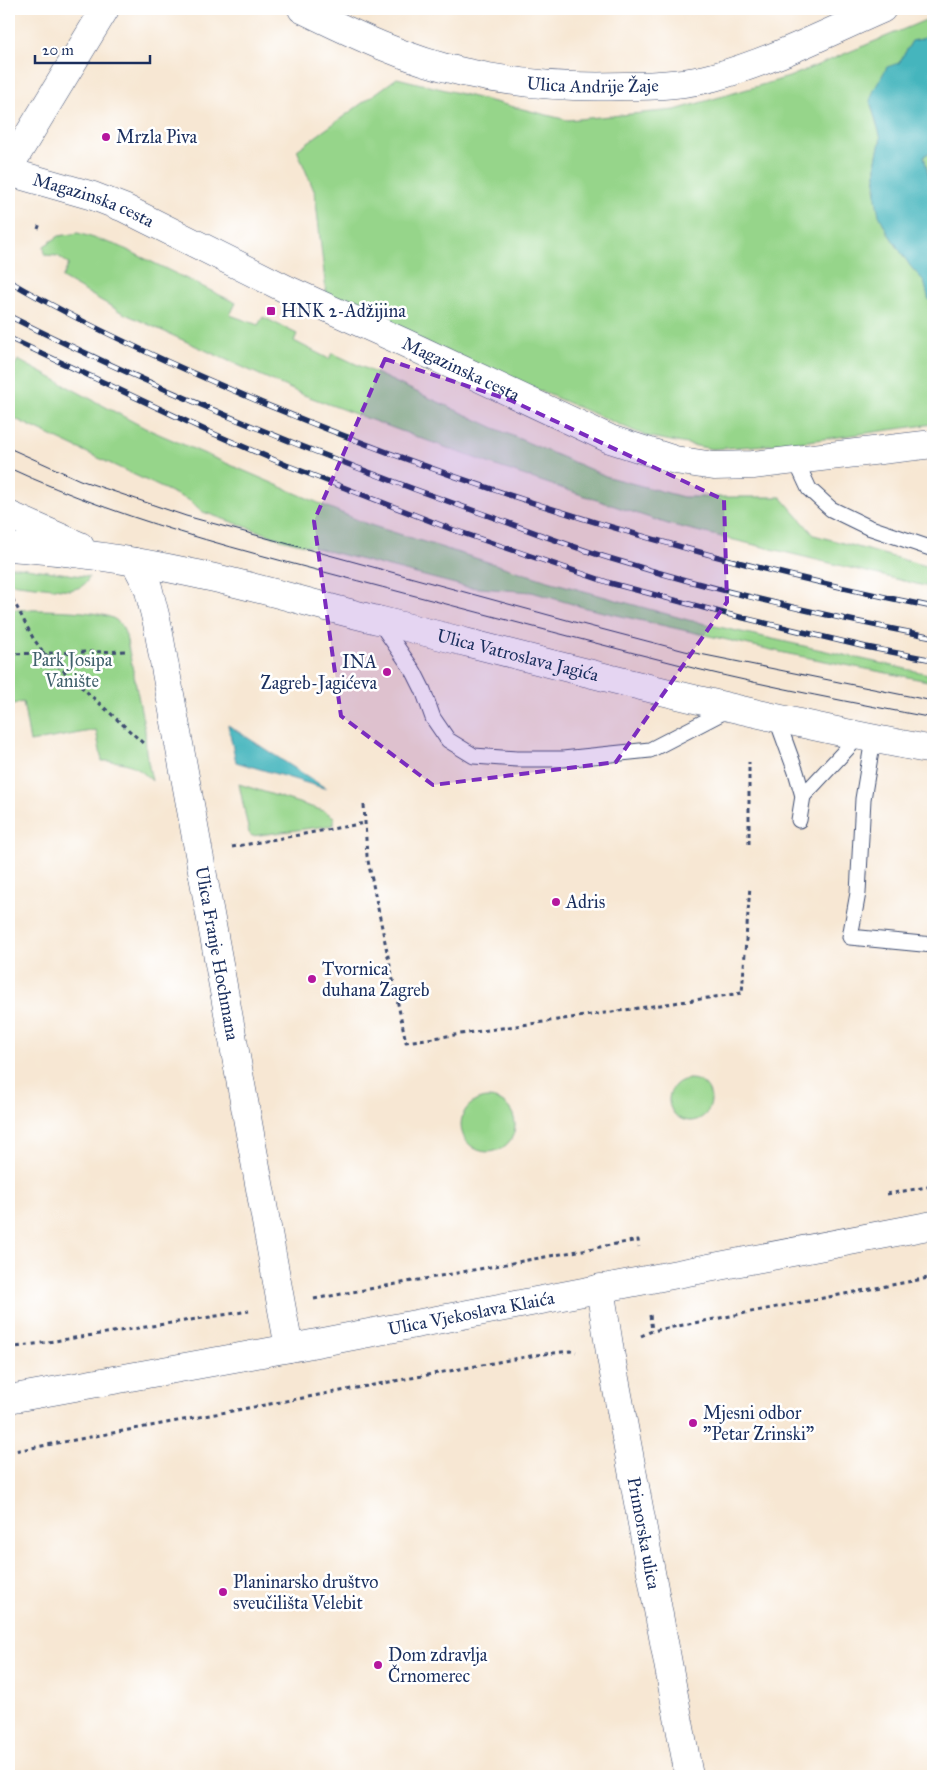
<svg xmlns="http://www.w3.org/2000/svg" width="942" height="1785" font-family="'IM FELL Great Primer',serif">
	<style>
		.green { fill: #96d58a; stroke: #588274 }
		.water { fill: #45b5bd; stroke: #30728e }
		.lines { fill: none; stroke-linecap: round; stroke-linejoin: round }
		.lane-casing { stroke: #3c4b70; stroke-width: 17 }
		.street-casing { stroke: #3c4b70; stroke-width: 29 }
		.secondary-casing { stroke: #3c4b70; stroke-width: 29 }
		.path { stroke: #3c4b70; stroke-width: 3; stroke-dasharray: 4 4; stroke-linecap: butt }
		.lane { stroke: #fff; stroke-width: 15 }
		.street { stroke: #fff; stroke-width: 28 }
		.secondary { stroke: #fff; stroke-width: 28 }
		.tram { stroke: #1b2f5e; stroke-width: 1 }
		.rail-casing { stroke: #1b2f5e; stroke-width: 5.5 }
		.rail { stroke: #fff; stroke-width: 4; stroke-dasharray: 11; stroke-linecap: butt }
		.marked { fill: #7b2cbf; fill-opacity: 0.2; stroke: #7b2cbf; stroke-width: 4; stroke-dasharray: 10 6; stroke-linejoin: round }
		.poi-dot { fill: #b5179e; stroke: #fff; stroke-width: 2 }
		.labels { text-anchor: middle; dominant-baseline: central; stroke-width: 5; stroke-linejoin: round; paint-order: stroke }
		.street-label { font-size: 18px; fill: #1b2f5e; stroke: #fff }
		.poi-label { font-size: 18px; fill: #1b2f5e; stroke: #fff; text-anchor: start }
		.park-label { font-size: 18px; fill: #40616b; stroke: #fff }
	</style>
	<rect width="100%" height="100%" fill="#fff"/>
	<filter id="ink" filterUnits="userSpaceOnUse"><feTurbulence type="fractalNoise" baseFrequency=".02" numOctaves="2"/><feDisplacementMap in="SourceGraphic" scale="10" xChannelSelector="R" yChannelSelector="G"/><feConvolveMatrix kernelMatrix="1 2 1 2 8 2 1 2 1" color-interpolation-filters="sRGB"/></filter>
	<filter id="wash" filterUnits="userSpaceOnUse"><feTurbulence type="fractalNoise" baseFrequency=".0096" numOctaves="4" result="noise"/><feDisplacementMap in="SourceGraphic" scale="20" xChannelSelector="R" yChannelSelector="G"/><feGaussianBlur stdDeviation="1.12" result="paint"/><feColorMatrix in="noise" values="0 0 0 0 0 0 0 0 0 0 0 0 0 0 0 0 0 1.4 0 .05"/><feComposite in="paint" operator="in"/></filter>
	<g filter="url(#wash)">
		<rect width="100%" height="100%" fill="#f7e7d3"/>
		<g class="green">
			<polygon points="933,17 933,32 922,39 912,41 899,63 870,101 881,138 876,160 875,189 888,233 911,267 924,281 929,300 933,304 933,424 794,443 712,449 646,436 327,300 315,193 297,150 397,78 567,120 675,110 789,77"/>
			<polygon points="933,150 933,187 930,183 924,156"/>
			<polygon points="78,233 119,246 236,303 230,315 258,325 263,317 297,334 294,341 329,359 332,353 501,431 608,477 683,497 781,497 814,535 933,568 933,588 668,524 496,466 304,395 121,312 62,278 69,264 58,256 45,255 44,246 59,236"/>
			<polygon points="18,360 145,428 367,524 548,581 688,620 933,675 933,682 789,654 586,608 532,592 467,587 281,539 203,512 190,501 9,416 9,376"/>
			<path d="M9,567h10l70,10c-4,9 -9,11 -19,13l-61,-7z"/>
			<path d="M9,609c23,2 90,-1 107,11 5,4 8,9 10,16l19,94 1,22 6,29c-17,-17 -26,-20 -50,-20l-6,-31 -66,12 -7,-40 -14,3z"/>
			<polygon points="239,784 324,811 334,817 334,825 252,836 249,833"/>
			<circle cx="690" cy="1100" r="21"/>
			<circle cx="488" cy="1125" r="27"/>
		</g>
		<g class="water">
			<polygon points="933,32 933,150 924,156 930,183 933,187 933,304 929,300 924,281 911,267 888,233 879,215 876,199 876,160 881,138 870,101 874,90 887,67 899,63 912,41 922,39"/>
			<polygon points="228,725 327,789 236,762"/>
		</g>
	</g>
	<g filter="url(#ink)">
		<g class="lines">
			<g class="lane-casing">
				<g id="lane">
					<polyline points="796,461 809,489 831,509 868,527 933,549"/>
					<polyline points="379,621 414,672 423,690 433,718 448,740 474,756 517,759 563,759 650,750 731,708"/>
					<polyline points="776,717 796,772 803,796 858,737"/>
					<polyline points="873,739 863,799 858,893 850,937 933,945"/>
					<polyline points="799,820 803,796"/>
				</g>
			</g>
			<g class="street-casing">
				<g id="street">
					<path id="s1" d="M135,562l13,25 9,36 132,725"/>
					<path id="s2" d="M600,1288l10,64 79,424"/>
				</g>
			</g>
			<g class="secondary-casing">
				<g id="secondary">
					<path id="s3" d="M302,9c51,25 105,51 161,63 53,12 108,16 161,14 30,0 61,-1 90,-9 58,-16 113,-44 168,-68"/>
					<polyline points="9,167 105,9"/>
					<path id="s4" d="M9,172l84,24 31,12 162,81 117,53 207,97 65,21 39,6 39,-1 180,-21"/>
					<polyline points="9,515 80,546"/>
					<path id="s5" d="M9,547c62,4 123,13 183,26 64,13 126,33 190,48 183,46 366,95 551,129"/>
					<path id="s6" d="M9,1399l292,-53 632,-121"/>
				</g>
			</g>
			<g class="path">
				<polyline points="38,229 40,223"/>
				<polyline points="9,592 33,638 44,653 143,743"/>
				<polyline points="9,654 128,651"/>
				<polyline points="364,805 367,856 406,1042 742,993 750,886"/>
				<polyline points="749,844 749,762"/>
				<polyline points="232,847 365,823"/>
				<polyline points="887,1194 933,1186"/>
				<polyline points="314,1299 638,1240 639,1247"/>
				<polyline points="650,1315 652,1331"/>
				<polyline points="641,1336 652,1331 933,1277"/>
				<polyline points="9,1348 249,1311"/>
				<polyline points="9,1452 536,1355 571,1351 576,1352"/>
			</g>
			<use href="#lane" class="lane"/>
			<use href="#street" class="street"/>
			<use href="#secondary" class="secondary"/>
			<g class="tram">
				<polyline points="9,448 80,480 186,516 578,623 685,651 933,701"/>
				<path d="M9,468c127,59 264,90 399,126 96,25 193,51 289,75 78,19 157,34 236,49"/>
			</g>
			<g class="rail-casing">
				<g id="rail">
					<path d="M9,281c82,48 171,87 258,124 215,89 438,156 666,202"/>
					<path d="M9,316c150,75 305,138 463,194 47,16 93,35 140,49 105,32 213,57 321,78"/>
					<polyline points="9,338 205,430 286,465 451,529 610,583 727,614 866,647 933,660"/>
				</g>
			</g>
			<use href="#rail" class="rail"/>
		</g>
	</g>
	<path class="marked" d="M385,359l125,41 214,100 3,102 -111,160 -183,23 -92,-69 -27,-195z"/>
	<g class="poi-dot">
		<circle cx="106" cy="137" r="5"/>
		<rect x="266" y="306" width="10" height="10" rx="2.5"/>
		<circle cx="387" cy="672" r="5"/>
		<circle cx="556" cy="902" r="5"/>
		<circle cx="312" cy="979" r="5"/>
		<circle cx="693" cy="1423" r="5"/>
		<circle cx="223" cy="1592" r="5"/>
		<circle cx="378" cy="1665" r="5"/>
	</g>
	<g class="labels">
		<g class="street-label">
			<text stroke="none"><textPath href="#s3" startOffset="304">Ulica Andrije Žaje</textPath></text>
			<text stroke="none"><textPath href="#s4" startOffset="89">Magazinska cesta</textPath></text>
			<text stroke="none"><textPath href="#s4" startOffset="494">Magazinska cesta</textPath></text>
			<text stroke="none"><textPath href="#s5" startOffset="521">Ulica Vatroslava Jagića</textPath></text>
			<text stroke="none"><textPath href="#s1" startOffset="401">Ulica Franje Hochmana</textPath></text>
			<text stroke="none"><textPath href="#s6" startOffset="470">Ulica Vjekoslava Klaića</textPath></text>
			<text stroke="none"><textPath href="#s2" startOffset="249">Primorska ulica</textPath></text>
		</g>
		<g class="poi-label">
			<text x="116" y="137">Mrzla Piva</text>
			<text x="281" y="311">HNK 2-Adžijina</text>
			<text x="377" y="662" text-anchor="end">INA<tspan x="377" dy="21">Zagreb-Jagićeva</tspan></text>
			<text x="566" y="902">Adris</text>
			<text x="322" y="969">Tvornica<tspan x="322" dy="21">duhana Zagreb</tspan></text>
			<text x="703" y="1413">Mjesni odbor<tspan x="703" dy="21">"Petar Zrinski"</tspan></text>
			<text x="233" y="1582">Planinarsko društvo<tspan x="233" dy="21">sveučilišta Velebit</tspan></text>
			<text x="388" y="1655">Dom zdravlja<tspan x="388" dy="21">Črnomerec</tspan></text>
		</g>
		<g class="park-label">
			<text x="72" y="660">Park Josipa<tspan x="72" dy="21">Vanište</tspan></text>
		</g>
	</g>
	<rect width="942" height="1785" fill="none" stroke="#fff" stroke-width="30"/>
	<path d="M35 55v8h115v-8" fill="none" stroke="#1b2f5e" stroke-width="2.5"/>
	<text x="42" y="55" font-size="15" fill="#1b2f5e" stroke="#ffffff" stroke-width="4" paint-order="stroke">20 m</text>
</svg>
